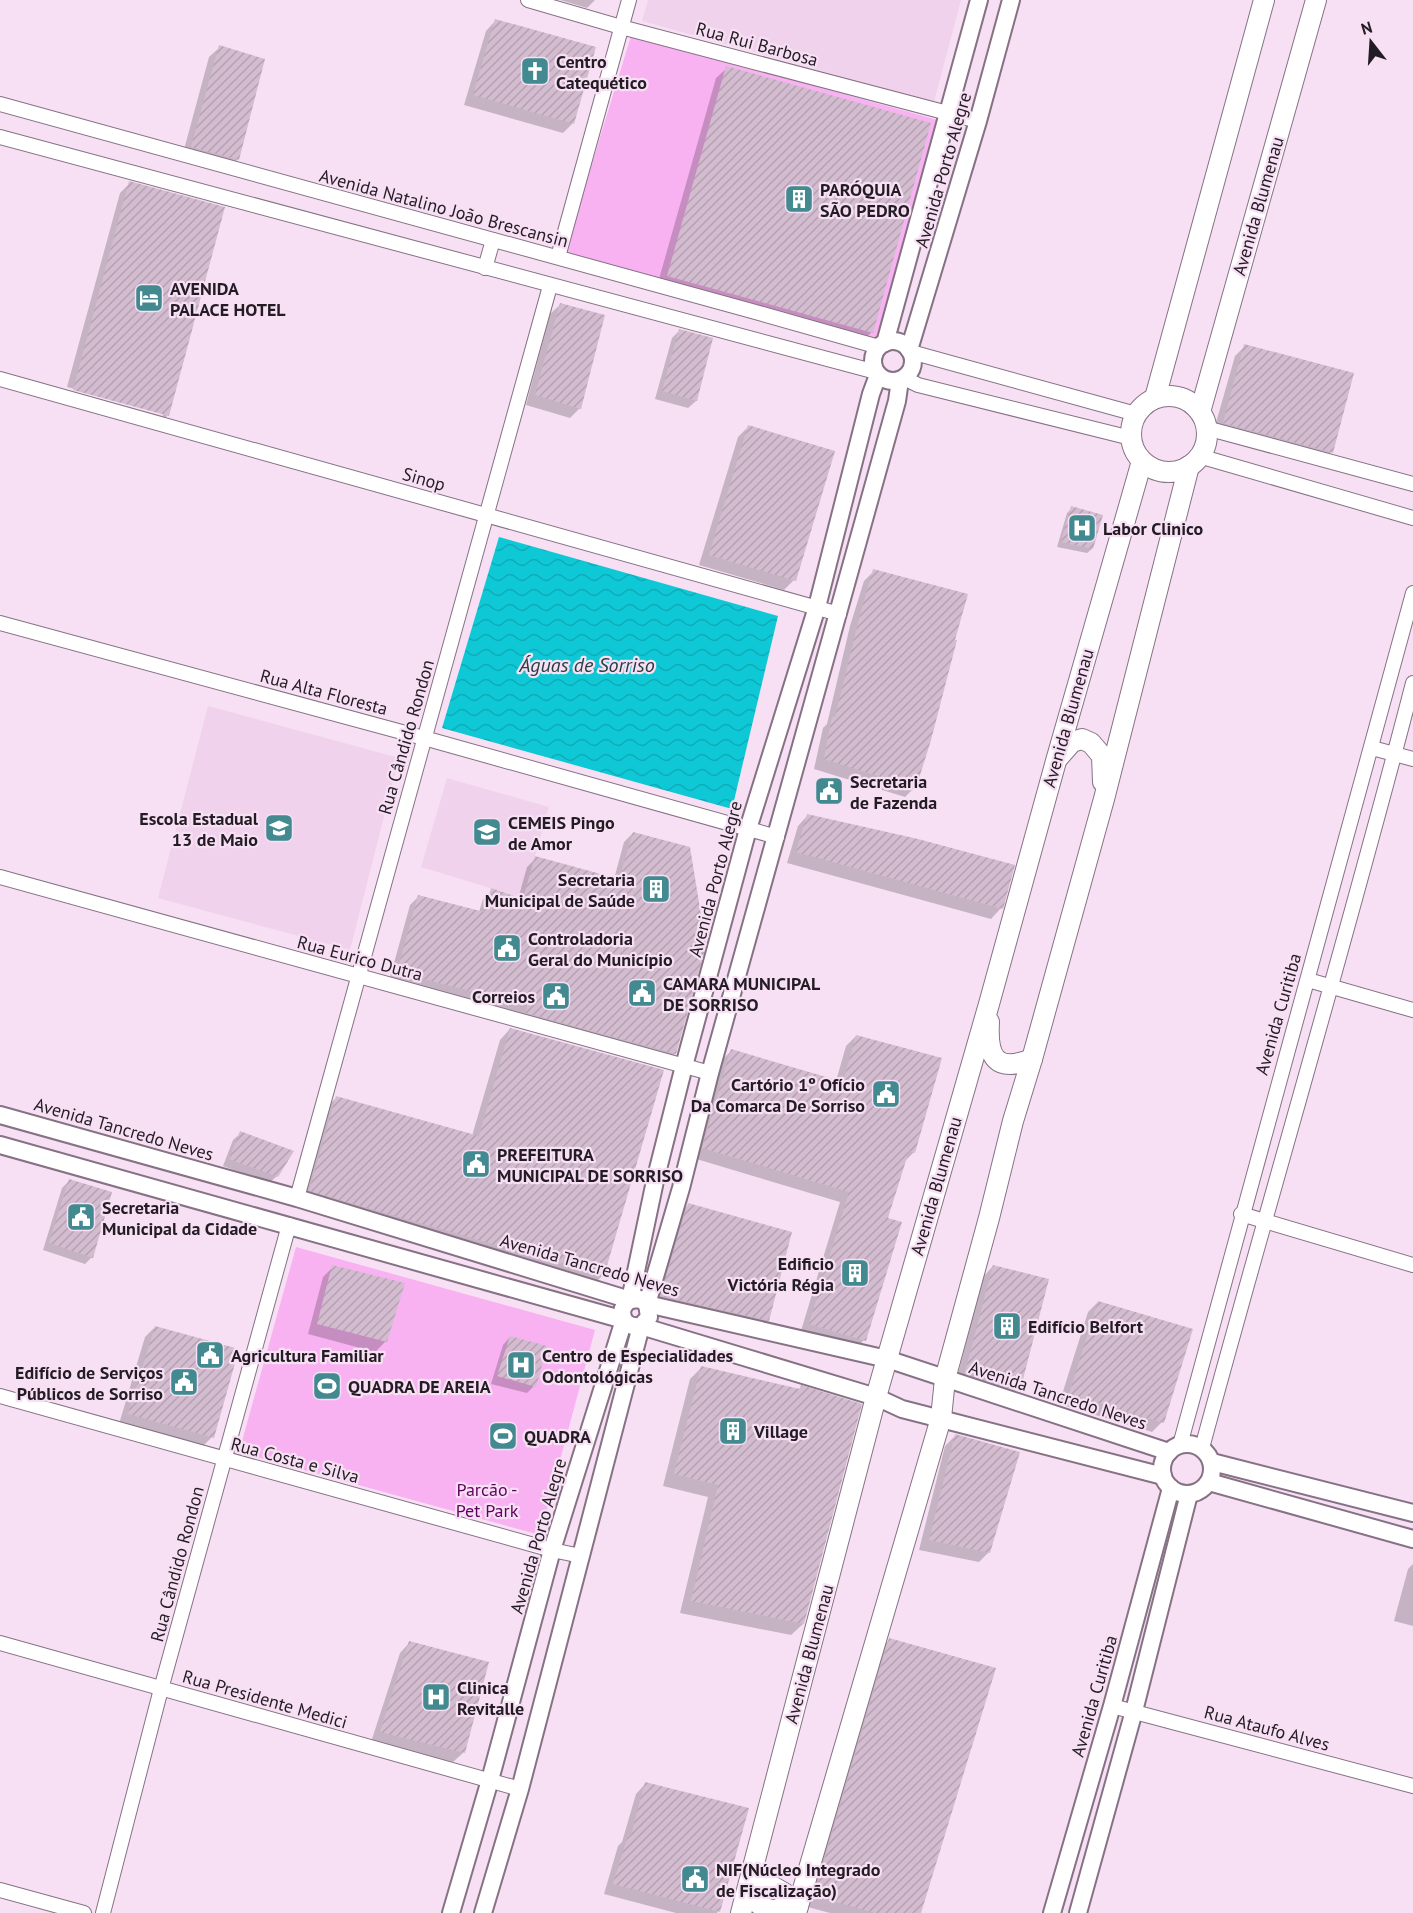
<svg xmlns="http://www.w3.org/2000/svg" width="1413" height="1913" font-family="'PT Sans',sans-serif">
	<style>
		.built { fill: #f0d2ec }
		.park { fill: #f8b2f1 }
		.water { fill: url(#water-waves) }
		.shadow { fill: #0003 }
		.building { fill: url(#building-hatch) }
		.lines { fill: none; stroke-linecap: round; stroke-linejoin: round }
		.minor-casing { stroke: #867284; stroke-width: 16 }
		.tertiary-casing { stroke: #867284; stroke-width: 20 }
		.secondary-casing { stroke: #867284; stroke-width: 22 }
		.minor { stroke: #fff; stroke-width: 14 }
		.tertiary { stroke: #fff; stroke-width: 16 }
		.secondary { stroke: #fff; stroke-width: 20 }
		.labels { text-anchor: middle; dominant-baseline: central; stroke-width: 4.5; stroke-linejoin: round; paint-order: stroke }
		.street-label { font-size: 18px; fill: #241c24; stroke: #f7e0f4 }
		.poi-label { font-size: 18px; font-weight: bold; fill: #241c24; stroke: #f7e0f4; text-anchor: start }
		.park-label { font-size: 18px; fill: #61005f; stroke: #f7e0f4 }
		.water-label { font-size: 20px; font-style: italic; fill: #253f41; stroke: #f7e0f4 }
	</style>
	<defs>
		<pattern id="water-waves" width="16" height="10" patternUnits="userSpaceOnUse" patternTransform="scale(1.5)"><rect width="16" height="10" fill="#0fc8d6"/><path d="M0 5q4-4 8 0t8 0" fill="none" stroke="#0eabb8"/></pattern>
		<pattern id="building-hatch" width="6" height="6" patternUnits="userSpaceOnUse" patternTransform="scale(1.5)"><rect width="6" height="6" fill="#d3bcd0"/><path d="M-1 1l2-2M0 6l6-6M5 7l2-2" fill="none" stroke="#b5a1b2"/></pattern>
	</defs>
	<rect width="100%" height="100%" fill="#f7e0f4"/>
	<g class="built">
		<polygon points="648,0 961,0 934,102 642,21"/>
		<polygon points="208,706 399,758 350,950 158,898"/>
		<polygon points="447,778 549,807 523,898 421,867"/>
	</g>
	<g class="park">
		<polygon points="631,36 938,120 876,339 865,338 767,308 565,252"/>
		<polygon points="296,1247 595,1330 540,1535 239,1452"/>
	</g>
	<polygon class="water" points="499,537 778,616 732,809 442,728"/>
	<g class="shadow">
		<polygon points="560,0 595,0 587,8"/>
		<polygon points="496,20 573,123 563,133 464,105 486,31"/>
		<polygon points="220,47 263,60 237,160 227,170 182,157 209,57"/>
		<polygon points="727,68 872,332 861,342 657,286 716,78"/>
		<polygon points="130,183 223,208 167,416 157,426 64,400 67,390 163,416 163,413 67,387 120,193"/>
		<polygon points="561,304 580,408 570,418 526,405 550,314"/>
		<polygon points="679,331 712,339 696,401 688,408 655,399 672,338"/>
		<polygon points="1245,346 1331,452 1321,462 1213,433 1235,356"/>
		<polygon points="749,426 794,580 784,590 699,565 738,437"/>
		<polygon points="1072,508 1092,549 1087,553 1057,547 1067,513"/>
		<polygon points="874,571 915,787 905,797 814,769 823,728 827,724 850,626 864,581"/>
		<polygon points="808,815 1001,908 991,919 787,863 798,826"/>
		<polygon points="633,833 675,1054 666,1062 389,981 410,905 419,896 479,912 483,899 492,890 518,899 527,867 536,858 614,879 624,842"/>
		<polygon points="510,1029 603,1275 593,1285 299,1201 326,1108 336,1098 472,1136 500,1040"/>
		<polygon points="856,1036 914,1152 904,1162 886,1219 864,1340 854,1350 800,1334 840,1202 693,1158 721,1061 732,1050 836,1081 846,1046"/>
		<polygon points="241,1133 277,1176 269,1183 223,1166 233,1140"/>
		<polygon points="69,1181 92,1257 85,1264 43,1250 62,1188"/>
		<polygon points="688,1205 768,1320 758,1331 651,1306 678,1215"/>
		<polygon points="993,1266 1020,1386 1010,1396 956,1382 983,1277"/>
		<polygon points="333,1267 386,1341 375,1352 308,1334 323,1277"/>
		<polygon points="1098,1302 1162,1422 1152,1432 1059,1404 1088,1312"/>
		<polygon points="155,1327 212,1437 202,1447 119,1424 145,1337"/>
		<polygon points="510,1337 534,1386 527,1393 491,1384 503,1345"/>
		<polygon points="702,1367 798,1390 801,1387 803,1624 791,1635 680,1613 708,1497 663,1486 690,1379"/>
		<polygon points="955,1436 989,1552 979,1562 919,1550 945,1446"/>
		<polygon points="1413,1564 1413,1626 1394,1621 1408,1569"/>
		<polygon points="889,1640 919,1913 830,1913 804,1906 879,1650"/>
		<polygon points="410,1642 464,1752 453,1762 371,1742 400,1653"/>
		<polygon points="646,1783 747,1809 717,1913 676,1913 604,1894 618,1846 622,1842 636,1794"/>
	</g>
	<g class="building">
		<polygon points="495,19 596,47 574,124 473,95"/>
		<polygon points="219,45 265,59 239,160 191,147"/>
		<polygon points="726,66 931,123 873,333 667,276"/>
		<polygon points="129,181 225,207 169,416 73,390"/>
		<polygon points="560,303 605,315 581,409 535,395"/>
		<polygon points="679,329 713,338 697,401 662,391"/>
		<polygon points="1244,344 1354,373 1333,453 1223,423"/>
		<polygon points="748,425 835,451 796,581 709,555"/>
		<polygon points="1071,506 1103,515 1093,549 1061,542"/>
		<polygon points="873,569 968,594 955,640 957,640 931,740 916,788 824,759 832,716 835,717 860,615"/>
		<polygon points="807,814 918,839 1015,865 1003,909 796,852"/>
		<polygon points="633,832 690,847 706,946 676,1054 526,1013 527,1006 397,972 418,895 484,912 491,888 523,899 535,856 619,879"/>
		<polygon points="510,1028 664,1070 604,1276 309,1191 336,1096 479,1136"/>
		<polygon points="856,1035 942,1058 915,1153 909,1151 888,1218 902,1222 866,1341 809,1324 849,1192 702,1148 731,1049 843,1082"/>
		<polygon points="240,1131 294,1151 278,1177 229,1159"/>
		<polygon points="69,1179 112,1192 93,1258 49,1243"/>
		<polygon points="688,1203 792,1232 769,1321 660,1296"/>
		<polygon points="332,1265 405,1283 387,1342 317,1324"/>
		<polygon points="993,1265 1049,1279 1021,1387 965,1372"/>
		<polygon points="1098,1301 1193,1329 1164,1423 1069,1394"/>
		<polygon points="155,1326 239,1349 214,1438 128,1414"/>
		<polygon points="510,1336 547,1346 536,1387 497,1376"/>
		<polygon points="701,1366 800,1389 801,1385 862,1404 804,1624 691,1601 718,1485 674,1474"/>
		<polygon points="955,1434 1020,1452 990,1553 929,1540"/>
		<polygon points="889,1638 996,1668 921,1913 875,1913 814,1896"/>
		<polygon points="409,1641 489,1662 465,1753 380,1732"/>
		<polygon points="645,1782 749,1808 720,1912 613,1884 628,1835 631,1835"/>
	</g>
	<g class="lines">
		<g class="minor-casing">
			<g id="minor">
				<polyline points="528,0 621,27 978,121"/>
				<polyline points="0,104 759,313 879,347"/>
				<polyline points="0,137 876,372"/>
				<polyline points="558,257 629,0"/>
				<polyline points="485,268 493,240"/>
				<polyline points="911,352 1136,414"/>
				<polyline points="904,378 918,385 1131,438"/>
				<polyline points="0,379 839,614"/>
				<polyline points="1206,428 1413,484"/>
				<polyline points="1199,456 1413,518"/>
				<polyline points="0,623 424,738 777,837"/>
				<polyline points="1372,748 1413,759"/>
				<polyline points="0,877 710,1073"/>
				<polyline points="1308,980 1413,1010"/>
				<polyline points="297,1198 550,286"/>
				<polyline points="1241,1214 1413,1265"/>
				<polyline points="0,1396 552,1550 581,1556"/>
				<path d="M1180,1445c75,-284 157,-567 233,-852"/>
				<path d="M1202,1448c69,-255 145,-509 211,-765"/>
				<polyline points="0,1643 520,1789"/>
				<polyline points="1112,1706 1413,1786"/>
				<polyline points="0,1890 84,1913"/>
				<polyline points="103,1913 161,1689 289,1225"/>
			</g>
		</g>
		<g class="tertiary-casing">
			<g id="tertiary">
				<circle cx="893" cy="361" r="20"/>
				<polyline points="885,343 979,0"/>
				<polyline points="909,350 978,121 1011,0"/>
				<polyline points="0,1115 297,1198 630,1300 640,1299 647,1304 887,1359 1169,1452"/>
				<path d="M0,1145l624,175c4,6 10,7 17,6l235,71 26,12 261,67"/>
				<circle cx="1187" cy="1469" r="25"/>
				<polyline points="1212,1462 1413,1513"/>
				<polyline points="1209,1482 1413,1539"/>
				<path d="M451,1913l39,-133 62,-230 72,-230c-4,-9 -1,-15 6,-20l25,-119 29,-115 64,-237 69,-222 54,-213 7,-19"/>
				<polyline points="483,1913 520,1789 641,1326 649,1317 647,1304 681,1188 710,1073 897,401 900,380"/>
				<polyline points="1052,1913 1112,1706 1171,1488"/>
				<polyline points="1078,1913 1134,1711 1189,1494"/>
			</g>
		</g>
		<g class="secondary-casing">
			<g id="secondary">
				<circle cx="1169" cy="434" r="38"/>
				<polyline points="1155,398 1264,0"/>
				<polyline points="1200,412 1316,0"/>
				<polyline points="1057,759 1072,742 1082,739 1091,743 1102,756 1103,782"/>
				<path d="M989,1022c-2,36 7,51 43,37"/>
				<path d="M770,1885l14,8 14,13c-25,7 -34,7 -51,-14l7,-5z"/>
				<polyline points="741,1913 876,1397 989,1004 1056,761 1142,461"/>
				<polyline points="796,1913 941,1418 945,1379 989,1218 1013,1121 1032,1059 1104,799 1189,466"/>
			</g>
		</g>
		<use href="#minor" class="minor"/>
		<use href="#tertiary" class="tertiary"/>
		<use href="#secondary" class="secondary"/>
	</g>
	<defs>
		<g id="church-square" transform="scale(1.5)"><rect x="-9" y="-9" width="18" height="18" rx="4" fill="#428990" stroke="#f7e0f4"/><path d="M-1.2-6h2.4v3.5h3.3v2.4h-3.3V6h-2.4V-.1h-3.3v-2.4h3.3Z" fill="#fff"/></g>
		<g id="building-square" transform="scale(1.5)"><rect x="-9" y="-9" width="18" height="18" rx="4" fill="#428990" stroke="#f7e0f4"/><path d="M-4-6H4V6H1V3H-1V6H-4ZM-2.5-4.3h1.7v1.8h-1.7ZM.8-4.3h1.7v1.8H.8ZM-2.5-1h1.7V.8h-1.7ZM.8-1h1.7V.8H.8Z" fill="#fff"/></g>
		<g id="hotel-square" transform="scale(1.5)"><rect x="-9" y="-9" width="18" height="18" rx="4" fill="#428990" stroke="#f7e0f4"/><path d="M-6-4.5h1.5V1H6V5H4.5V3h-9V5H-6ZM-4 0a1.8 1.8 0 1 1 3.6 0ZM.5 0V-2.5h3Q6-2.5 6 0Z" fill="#fff"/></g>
		<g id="hospital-square" transform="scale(1.5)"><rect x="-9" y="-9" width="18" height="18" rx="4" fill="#428990" stroke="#f7e0f4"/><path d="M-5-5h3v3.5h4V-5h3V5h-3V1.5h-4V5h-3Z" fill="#fff"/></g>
		<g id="civic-square" transform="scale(1.5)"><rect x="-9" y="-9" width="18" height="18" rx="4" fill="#428990" stroke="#f7e0f4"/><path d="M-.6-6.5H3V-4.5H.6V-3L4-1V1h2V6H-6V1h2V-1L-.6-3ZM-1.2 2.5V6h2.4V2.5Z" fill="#fff"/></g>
		<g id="school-square" transform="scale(1.5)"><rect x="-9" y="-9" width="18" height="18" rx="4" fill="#428990" stroke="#f7e0f4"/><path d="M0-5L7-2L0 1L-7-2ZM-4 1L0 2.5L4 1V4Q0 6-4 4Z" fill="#fff"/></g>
		<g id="stadium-square" transform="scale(1.5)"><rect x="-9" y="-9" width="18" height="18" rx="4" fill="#428990" stroke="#f7e0f4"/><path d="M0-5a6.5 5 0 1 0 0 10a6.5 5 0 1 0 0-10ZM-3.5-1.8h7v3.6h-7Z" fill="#fff"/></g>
	</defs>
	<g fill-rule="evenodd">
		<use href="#church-square" x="535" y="71"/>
		<use href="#building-square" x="799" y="199"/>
		<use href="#hotel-square" x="149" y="298"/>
		<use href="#hospital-square" x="1082" y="528"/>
		<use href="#civic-square" x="829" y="791"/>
		<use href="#school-square" x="279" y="828"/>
		<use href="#school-square" x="487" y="832"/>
		<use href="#building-square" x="656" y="889"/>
		<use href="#civic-square" x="507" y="948"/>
		<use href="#civic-square" x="642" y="993"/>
		<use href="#civic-square" x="556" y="996"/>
		<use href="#civic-square" x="886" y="1094"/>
		<use href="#civic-square" x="476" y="1164"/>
		<use href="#civic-square" x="81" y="1217"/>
		<use href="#building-square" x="855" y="1273"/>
		<use href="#building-square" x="1007" y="1326"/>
		<use href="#civic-square" x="210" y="1355"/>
		<use href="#hospital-square" x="521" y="1365"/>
		<use href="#civic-square" x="184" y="1382"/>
		<use href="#stadium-square" x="327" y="1386"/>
		<use href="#building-square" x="733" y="1431"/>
		<use href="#stadium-square" x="503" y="1436"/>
		<use href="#hospital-square" x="436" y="1697"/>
		<use href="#civic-square" x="695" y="1879"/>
	</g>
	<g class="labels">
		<g class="street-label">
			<text transform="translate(757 44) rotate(15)">Rua Rui Barbosa</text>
			<text transform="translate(943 170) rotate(-74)">Avenida Porto Alegre</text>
			<text transform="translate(1258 206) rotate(-74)">Avenida Blumenau</text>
			<text transform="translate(444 208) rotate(15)">Avenida Natalino João Brescansin</text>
			<text transform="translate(424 479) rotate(16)">Sinop</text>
			<text transform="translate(324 692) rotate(15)">Rua Alta Floresta</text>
			<text transform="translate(1068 718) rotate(-74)">Avenida Blumenau</text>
			<text transform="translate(406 737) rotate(-74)">Rua Cândido Rondon</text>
			<text transform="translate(715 879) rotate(-75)">Avenida Porto Alegre</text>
			<text transform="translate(360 958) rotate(15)">Rua Eurico Dutra</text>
			<text transform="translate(1278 1014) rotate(-74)">Avenida Curitiba</text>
			<text transform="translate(124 1129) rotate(16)">Avenida Tancredo Neves</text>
			<text transform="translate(936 1186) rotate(-74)">Avenida Blumenau</text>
			<text transform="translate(590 1265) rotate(16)">Avenida Tancredo Neves</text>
			<text transform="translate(1058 1395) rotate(18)">Avenida Tancredo Neves</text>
			<text transform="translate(295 1460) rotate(15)">Rua Costa e Silva</text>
			<text transform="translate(538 1536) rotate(-74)">Avenida Porto Alegre</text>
			<text transform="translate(177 1564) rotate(-75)">Rua Cândido Rondon</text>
			<text transform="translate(809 1654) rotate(-75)">Avenida Blumenau</text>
			<text transform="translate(1094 1696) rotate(-74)">Avenida Curitiba</text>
			<text transform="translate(265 1699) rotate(16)">Rua Presidente Medici</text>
			<text transform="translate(1267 1728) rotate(15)">Rua Ataufo Alves</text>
		</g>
		<g class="poi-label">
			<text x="556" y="61">Centro<tspan x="556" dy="21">Catequético</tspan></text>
			<text x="820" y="189">PARÓQUIA<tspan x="820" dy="21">SÃO PEDRO</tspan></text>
			<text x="170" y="288">AVENIDA<tspan x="170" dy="21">PALACE HOTEL</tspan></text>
			<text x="1103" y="528">Labor Clinico</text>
			<text x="850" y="781">Secretaria<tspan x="850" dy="21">de Fazenda</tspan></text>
			<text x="258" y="818" text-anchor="end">Escola Estadual<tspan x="258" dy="21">13 de Maio</tspan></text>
			<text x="508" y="822">CEMEIS Pingo<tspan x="508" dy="21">de Amor</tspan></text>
			<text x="635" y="879" text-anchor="end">Secretaria<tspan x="635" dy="21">Municipal de Saúde</tspan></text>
			<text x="528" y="938">Controladoria<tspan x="528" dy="21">Geral do Município</tspan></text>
			<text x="663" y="983">CAMARA MUNICIPAL<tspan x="663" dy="21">DE SORRISO</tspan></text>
			<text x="535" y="996" text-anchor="end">Correios</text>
			<text x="865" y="1084" text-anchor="end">Cartório 1º Ofício<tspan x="865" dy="21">Da Comarca De Sorriso</tspan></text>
			<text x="497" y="1154">PREFEITURA<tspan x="497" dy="21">MUNICIPAL DE SORRISO</tspan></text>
			<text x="102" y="1207">Secretaria<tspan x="102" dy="21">Municipal da Cidade</tspan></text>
			<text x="834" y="1263" text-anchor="end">Edificio<tspan x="834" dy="21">Victória Régia</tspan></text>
			<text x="1028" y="1326">Edifício Belfort</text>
			<text x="231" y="1355">Agricultura Familiar</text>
			<text x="542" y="1355">Centro de Especialidades<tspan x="542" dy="21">Odontológicas</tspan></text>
			<text x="163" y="1372" text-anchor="end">Edifício de Serviços<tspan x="163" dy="21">Públicos de Sorriso</tspan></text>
			<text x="348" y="1386">QUADRA DE AREIA</text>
			<text x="754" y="1431">Village</text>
			<text x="524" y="1436">QUADRA</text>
			<text x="457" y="1687">Clinica<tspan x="457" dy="21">Revitalle</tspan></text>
			<text x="716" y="1869">NIF(Núcleo Integrado<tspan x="716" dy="21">de Fiscalização)</tspan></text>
		</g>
		<g class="park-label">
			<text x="487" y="1489">Parcão -<tspan x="487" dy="21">Pet Park</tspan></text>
		</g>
		<g class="water-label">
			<text x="587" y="665">Águas de Sorriso</text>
		</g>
	</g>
	<g transform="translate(1371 42) rotate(343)" stroke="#f7e0f4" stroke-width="4.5" paint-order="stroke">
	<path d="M0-4.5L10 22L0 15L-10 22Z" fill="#241c24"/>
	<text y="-9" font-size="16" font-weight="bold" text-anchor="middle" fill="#241c24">N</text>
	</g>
</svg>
